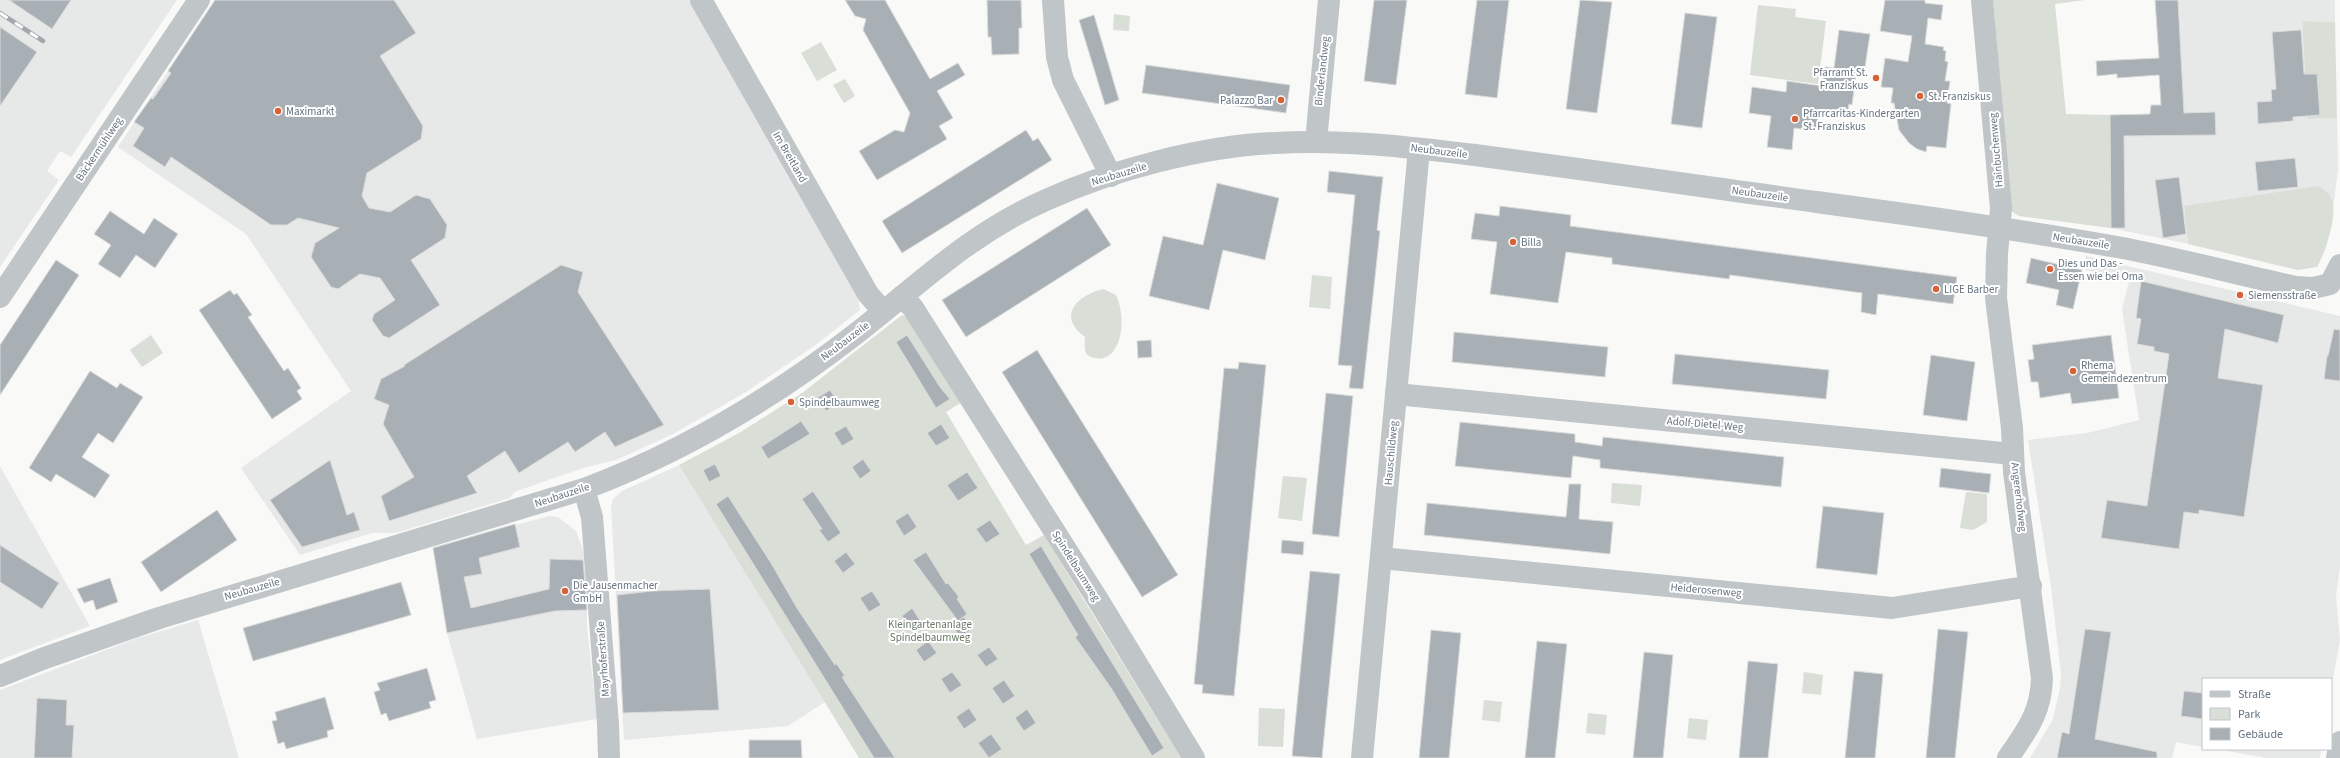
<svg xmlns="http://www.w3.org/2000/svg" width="2340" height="758" font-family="'Source Sans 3',sans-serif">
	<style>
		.built { fill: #e7e8e8 }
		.green { fill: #d9ded7 }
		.building { fill: #a8b0b6; stroke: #dbdbd9 }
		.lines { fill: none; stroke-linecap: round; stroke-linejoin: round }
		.minor { stroke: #c0c5c8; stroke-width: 22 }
		.rail-casing { stroke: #a2a9ae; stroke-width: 4.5 }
		.rail { stroke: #fff; stroke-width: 3; stroke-dasharray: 9; stroke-linecap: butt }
		.poi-dot { fill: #d86238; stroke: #fff; stroke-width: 1.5 }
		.labels { text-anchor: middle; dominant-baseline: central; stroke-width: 4; stroke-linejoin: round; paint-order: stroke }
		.street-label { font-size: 11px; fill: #667480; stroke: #fff }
		.poi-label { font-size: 11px; fill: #667480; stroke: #fff; text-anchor: start }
		.park-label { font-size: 11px; fill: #677965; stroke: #fff }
	</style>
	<rect width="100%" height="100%" fill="#f9f9f7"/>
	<g class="built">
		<polygon points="0,0 177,0 71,157 60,151 47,171 59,180 0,267"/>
		<polygon points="215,0 692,0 858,298 860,310 817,344 746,392 671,435 616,460 583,468 514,492 510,498 396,533 372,533 300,555 241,468 351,391 246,234 118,147"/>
		<polygon points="2155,0 2335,0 2335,22 2302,21 2308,119 2337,118 2338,168 2333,209 2332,200 2184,206 2188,244 2111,228 2110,115 2150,114 2151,105 2161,105"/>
		<polygon points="2086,256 2340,316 2340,567 2336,596 2340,640 2331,689 2331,679 2203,679 2203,747 2176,742 2172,758 2030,758 2053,719 2060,688 2061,674 2051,587 2028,440 2087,433 2139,420 2122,309 2129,282 2083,269"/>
		<polygon points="679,465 825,702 788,726 624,740 611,506 613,499 622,491"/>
		<polygon points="0,466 90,626 0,660"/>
		<polygon points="549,516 558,517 576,531 587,561 587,627 597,719 477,739 447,633 433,547"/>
		<polygon points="198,620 239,758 0,758 0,690 135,639"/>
		<polygon points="2216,749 2321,749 2320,758 2266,758"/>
	</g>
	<g class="green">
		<polygon points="1993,0 2085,0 2055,4 2066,114 2110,115 2111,228 2019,216 2011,211"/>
		<polygon points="1758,5 1796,9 1795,17 1826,21 1818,84 1750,75"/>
		<polygon points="1114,14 1130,16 1129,31 1113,30"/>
		<polygon points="2302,21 2335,22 2337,118 2308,119"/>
		<polygon points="821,42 837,70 817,81 801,53"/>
		<polygon points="845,79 855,96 844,103 833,85"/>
		<path d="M2319,186c5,4 11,8 13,14 6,14 -7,54 -15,67l-19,3 -110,-26 -4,-38z"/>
		<polygon points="1312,275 1332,277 1330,309 1309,307"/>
		<path d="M1103,289l13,6c8,16 9,50 -8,61 -5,4 -19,3 -22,-3 -2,-4 -1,-11 -1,-16 -28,-21 -9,-41 18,-48z"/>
		<polygon points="902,315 912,320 962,402 946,412 1026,545 1044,535 1181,758 859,758 679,465 739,433 802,393"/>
		<polygon points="151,335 163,353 142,367 130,350"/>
		<polygon points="1283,476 1307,478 1302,521 1278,518"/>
		<polygon points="1612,483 1642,485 1640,506 1611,503"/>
		<polygon points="1966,492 1987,494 1987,522 1973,530 1960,528"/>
		<polygon points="1804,672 1823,675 1821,695 1802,693"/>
		<polygon points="1484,700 1502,702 1500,722 1482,720"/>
		<polygon points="1259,708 1285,709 1283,747 1258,746"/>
		<polygon points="1588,713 1607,715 1605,735 1586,733"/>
		<polygon points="1689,718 1708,720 1706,740 1687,738"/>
	</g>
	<g class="building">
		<polygon points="9,0 71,0 52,29"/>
		<polygon points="215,0 394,0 416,33 380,56 423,126 421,139 367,173 362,196 369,208 390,212 416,195 430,199 447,225 445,238 411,260 440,305 389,338 383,336 372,320 374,314 395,300 380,278 360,274 338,289 331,287 311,257 315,243 339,228 298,218 287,225 271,225 171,157 165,167 133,146 144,128 134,122 151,98 153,99 171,73 168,71"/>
		<polygon points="845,0 885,0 930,79 958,63 965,75 937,91 953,118 939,126 947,139 877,180 859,151 895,130 904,132 910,113 863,30 866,19 855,16"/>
		<polygon points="987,0 1021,0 1022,28 1019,28 1019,54 992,55 991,37 988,37"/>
		<polygon points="1374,0 1407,0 1396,85 1364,81"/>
		<polygon points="1477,0 1509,0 1497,98 1465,94"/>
		<polygon points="1580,0 1612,2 1597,113 1566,109"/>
		<polygon points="1885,0 1925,0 1925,3 1943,5 1941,20 1928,18 1925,44 1944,47 1943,50 1946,51 1945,61 1948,62 1945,81 1950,81 1947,103 1951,104 1946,148 1927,146 1926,152 1917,149 1909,143 1899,130 1894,103 1891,103 1893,88 1881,87 1885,58 1908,62 1912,36 1880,31"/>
		<polygon points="2155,0 2178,0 2184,113 2215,112 2216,135 2124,136 2125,228 2111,228 2110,115 2150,114 2151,105 2161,105 2159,75 2117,78 2117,74 2097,76 2096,61 2159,58"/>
		<polygon points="1685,13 1717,17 1702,128 1671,124"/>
		<polygon points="1094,15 1119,100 1105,105 1079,20"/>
		<polygon points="0,27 37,52 0,106"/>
		<polygon points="1839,30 1870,34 1865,67 1857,66 1852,105 1849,104 1847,116 1819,111 1816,131 1794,128 1792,150 1767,147 1771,116 1749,113 1752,87 1786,92 1787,81 1822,86 1825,67 1834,68"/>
		<polygon points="2301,30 2304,74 2317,74 2320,115 2293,117 2293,121 2258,124 2257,102 2272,101 2271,90 2276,89 2272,32"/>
		<polygon points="1146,65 1290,85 1286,113 1142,93"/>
		<polygon points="1026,130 1033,141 1038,138 1052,160 902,253 882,221"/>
		<polygon points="2295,158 2298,187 2258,191 2255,162"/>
		<polygon points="1329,171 1383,177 1377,230 1380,231 1363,389 1349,388 1352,366 1338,365 1355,195 1327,192"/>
		<polygon points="2179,177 2186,234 2163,238 2155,180"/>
		<polygon points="1217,183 1279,198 1265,260 1223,250 1209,310 1149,296 1163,236 1203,245"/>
		<polygon points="1500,206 1571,215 1570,226 1957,277 1953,304 1878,294 1876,315 1861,312 1862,293 1730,275 1729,279 1612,264 1612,258 1566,252 1558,303 1490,294 1497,242 1471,239 1475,213 1499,216"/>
		<polygon points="1087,208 1111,245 966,337 942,300"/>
		<polygon points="110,211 144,234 154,218 178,234 155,268 136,255 120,278 98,264 111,245 94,234"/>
		<polygon points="2031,258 2082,270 2073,309 2056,305 2059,290 2026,283"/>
		<polygon points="56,260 79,275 0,395 0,345"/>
		<polygon points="561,265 583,272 578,292 664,425 615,447 605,432 575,452 568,442 519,473 505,451 467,476 477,493 389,521 381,496 414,477 383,424 389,405 374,399 381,379 405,366 404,365"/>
		<polygon points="2141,281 2284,315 2278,343 2225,329 2218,378 2263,385 2244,517 2199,510 2199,514 2184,512 2179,549 2101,538 2107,500 2147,506 2169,354 2154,351 2154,347 2137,344 2141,319 2136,318"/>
		<polygon points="230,290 234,295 237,293 252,315 248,317 284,371 288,368 301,388 297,391 302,399 272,419 199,310"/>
		<polygon points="2334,329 2340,330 2340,381 2324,379 2327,356 2328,356"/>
		<polygon points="1454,332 1608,347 1605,377 1452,362"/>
		<polygon points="907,335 940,387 950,399 936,408 896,342"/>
		<polygon points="2111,335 2119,398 2072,404 2070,393 2040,398 2038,382 2031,382 2028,360 2034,359 2032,345"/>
		<polygon points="1151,340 1152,357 1138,358 1137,341"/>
		<polygon points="1037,350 1178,575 1142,597 1002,372"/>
		<polygon points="1675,354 1829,370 1826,399 1672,384"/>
		<polygon points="1931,355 1975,362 1967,421 1923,415"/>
		<polygon points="1239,362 1266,365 1234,696 1202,693 1203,685 1194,684 1224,368 1238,369"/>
		<polygon points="90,371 117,388 120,383 143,397 113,443 98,433 82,457 110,475 95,498 56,474 51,482 29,468"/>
		<polygon points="830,390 839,403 826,411 817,398"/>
		<polygon points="1326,393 1353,396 1339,537 1312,534"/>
		<polygon points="801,421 810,434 768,459 761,447"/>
		<polygon points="1460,422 1575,434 1575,442 1602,446 1603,437 1784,457 1781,487 1600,468 1600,460 1573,456 1571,478 1455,466"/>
		<polygon points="941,424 950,438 936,446 927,433"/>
		<polygon points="846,426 854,439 842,446 834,433"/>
		<polygon points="863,459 871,471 860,479 852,467"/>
		<polygon points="330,460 347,515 354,512 360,530 302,547 270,500"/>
		<polygon points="715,464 721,476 709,482 703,470"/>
		<polygon points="1941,468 1991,474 1989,493 1939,487"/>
		<polygon points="967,472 978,488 958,501 947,485"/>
		<polygon points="1569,484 1581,484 1579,519 1613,522 1610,554 1424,535 1427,503 1566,517"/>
		<polygon points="813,491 841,533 828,542 819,530 822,529 802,499"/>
		<polygon points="728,496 771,563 797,608 835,665 836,663 845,676 842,677 895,758 874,758 716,504"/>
		<polygon points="1823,506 1884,513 1877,575 1816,568"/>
		<polygon points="217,510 237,540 161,592 141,562"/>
		<polygon points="908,513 917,527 904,536 895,521"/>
		<polygon points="990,520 1000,534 986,543 976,529"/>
		<polygon points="515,524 520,547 479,558 482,574 464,577 471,608 549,589 550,559 583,560 587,610 555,611 447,633 433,548"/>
		<polygon points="1282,540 1304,542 1303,555 1281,553"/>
		<polygon points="0,545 59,583 42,609 0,582"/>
		<polygon points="1041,546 1164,748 1152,756 1111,688 1075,637 1078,635 1029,554"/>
		<polygon points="846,552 855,564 843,573 834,561"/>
		<polygon points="926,552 946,584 948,583 959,597 957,599 967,614 958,621 913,560"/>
		<polygon points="1310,571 1340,574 1322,758 1292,756"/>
		<polygon points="110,578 118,602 96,610 93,600 84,603 77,589"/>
		<polygon points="401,582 411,615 253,661 243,628"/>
		<polygon points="710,589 719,710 623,713 617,595 652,591"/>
		<polygon points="872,591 881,605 869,612 860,598"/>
		<polygon points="912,608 921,622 911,629 902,616"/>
		<polygon points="964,617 972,629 960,637 952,625"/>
		<polygon points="1938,629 1968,632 1955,758 1926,758"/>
		<polygon points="2085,629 2111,632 2095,739 2157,752 2157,758 2057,758 2062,732 2069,734"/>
		<polygon points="1431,630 1461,633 1449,758 1419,758"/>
		<polygon points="928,641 937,653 924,662 916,650"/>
		<polygon points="1537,641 1567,644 1555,758 1525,758"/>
		<polygon points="989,647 998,659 986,667 977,655"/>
		<polygon points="1644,652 1673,655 1663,758 1633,758"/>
		<polygon points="1748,661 1778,664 1768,758 1739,758"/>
		<polygon points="427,668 436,700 429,702 431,708 389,721 386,713 381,715 374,692 380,690 377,683"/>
		<polygon points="1854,671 1883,674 1875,758 1845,758"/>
		<polygon points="952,672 962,685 950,693 941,679"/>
		<polygon points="1004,680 1015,696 1003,704 992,688"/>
		<polygon points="2184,691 2203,693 2203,719 2181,716"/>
		<polygon points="325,697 334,729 327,731 328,737 286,749 284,742 278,744 272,721 277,720 275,712"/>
		<polygon points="37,698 67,700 66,725 74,725 72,758 34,758"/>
		<polygon points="969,708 977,720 964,729 956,717"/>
		<polygon points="1027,709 1036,723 1024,731 1015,718"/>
		<polygon points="991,734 1002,749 989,758 978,743"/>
		<polygon points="749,740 801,740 802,758 749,758"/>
	</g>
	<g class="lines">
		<g class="minor">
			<polyline points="701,0 868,294 883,311"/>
			<polyline points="1053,0 1057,57 1063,80 1111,176"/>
			<path d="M1982,0l19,208 -4,46 -1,44 16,130 2,44 28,206c-1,35 -15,52 -34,80"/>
			<polyline points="1316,142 1329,0"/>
			<polyline points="902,296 913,308 1098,600 1194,758"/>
			<polyline points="0,297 199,0"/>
			<polyline points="1396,394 2013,454"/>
			<polyline points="584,489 592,517 608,724 609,758"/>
			<polyline points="1381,558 1892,608 2031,586"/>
			<path d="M0,676l42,-17 117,-41 425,-129c97,-36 186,-89 269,-153 66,-51 114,-101 193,-136 66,-30 156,-54 229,-57 67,-4 134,4 200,12 85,11 169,23 254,35 129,18 259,34 388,57 60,11 119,27 179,40l17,1 17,-4 10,-19"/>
			<polyline points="1362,758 1419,149"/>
			<polyline points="2337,758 2340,742"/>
		</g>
		<g class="rail-casing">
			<polyline id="rail" points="0,13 43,41"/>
		</g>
		<use href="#rail" class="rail"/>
	</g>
	<g class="poi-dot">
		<circle cx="1876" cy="78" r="4"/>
		<circle cx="1920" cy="96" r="4"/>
		<circle cx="1281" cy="100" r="4"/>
		<circle cx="278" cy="111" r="4"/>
		<circle cx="1795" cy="119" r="4"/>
		<circle cx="1513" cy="242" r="4"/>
		<circle cx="2050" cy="269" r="4"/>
		<circle cx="1936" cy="289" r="4"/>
		<circle cx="2240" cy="295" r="4"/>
		<circle cx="2073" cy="371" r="4"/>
		<circle cx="791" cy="402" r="4"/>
		<circle cx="565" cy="591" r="4"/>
	</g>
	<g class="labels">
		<g class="street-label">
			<text transform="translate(1322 71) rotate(-84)">Binderlandweg</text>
			<text transform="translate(99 149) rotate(-56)">Bäckermühlweg</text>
			<text transform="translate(1996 150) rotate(-95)">Hainbuchenweg</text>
			<text transform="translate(1439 151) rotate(7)">Neubauzeile</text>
			<text transform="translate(790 157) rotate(60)">Im Breitland</text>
			<text transform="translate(1119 174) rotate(-17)">Neubauzeile</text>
			<text transform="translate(1760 194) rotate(8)">Neubauzeile</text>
			<text transform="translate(2081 241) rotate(9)">Neubauzeile</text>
			<text transform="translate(845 341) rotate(-37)">Neubauzeile</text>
			<text transform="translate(1705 424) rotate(5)">Adolf-Dietel-Weg</text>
			<text transform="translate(1391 453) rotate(-85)">Hauschildweg</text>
			<text transform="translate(562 495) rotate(-18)">Neubauzeile</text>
			<text transform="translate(2019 497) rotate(83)">Angererhofweg</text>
			<text transform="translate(1076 566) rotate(58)">Spindelbaumweg</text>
			<text transform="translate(252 589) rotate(-16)">Neubauzeile</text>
			<text transform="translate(1706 590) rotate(5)">Heiderosenweg</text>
			<text transform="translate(603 659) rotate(-94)">Mayrhoferstraße</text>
		</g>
		<g class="poi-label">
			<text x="1868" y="72" text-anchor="end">Pfarramt St.<tspan x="1868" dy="13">Franziskus</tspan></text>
			<text x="1928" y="96">St. Franziskus</text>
			<text x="1273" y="100" text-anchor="end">Palazzo Bar</text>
			<text x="286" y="111">Maximarkt</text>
			<text x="1803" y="113">Pfarrcaritas-Kindergarten<tspan x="1803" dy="13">St. Franziskus</tspan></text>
			<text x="1521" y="242">Billa</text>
			<text x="2058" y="263">Dies und Das -<tspan x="2058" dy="13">Essen wie bei Oma</tspan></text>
			<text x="1944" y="289">LIGE Barber</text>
			<text x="2248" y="295">Siemensstraße</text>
			<text x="2081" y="365">Rhema<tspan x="2081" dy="13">Gemeindezentrum</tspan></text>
			<text x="799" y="402">Spindelbaumweg</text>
			<text x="573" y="585">Die Jausenmacher<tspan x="573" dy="13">GmbH</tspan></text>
		</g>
		<g class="park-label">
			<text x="930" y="624">Kleingartenanlage<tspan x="930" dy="13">Spindelbaumweg</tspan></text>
		</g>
	</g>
	<rect x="2202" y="678" width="130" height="72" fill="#ffffff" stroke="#c2c7cc"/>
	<rect x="2210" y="691" width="20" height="6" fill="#c0c5c8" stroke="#c2c7cc"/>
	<text x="2238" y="698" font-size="12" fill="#667480">Straße</text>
	<rect x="2210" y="708" width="20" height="12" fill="#d9ded7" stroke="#c2c7cc"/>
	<text x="2238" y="718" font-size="12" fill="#667480">Park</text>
	<rect x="2210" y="728" width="20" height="12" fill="#a8b0b6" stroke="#c2c7cc"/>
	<text x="2238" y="738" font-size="12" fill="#667480">Gebäude</text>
</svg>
